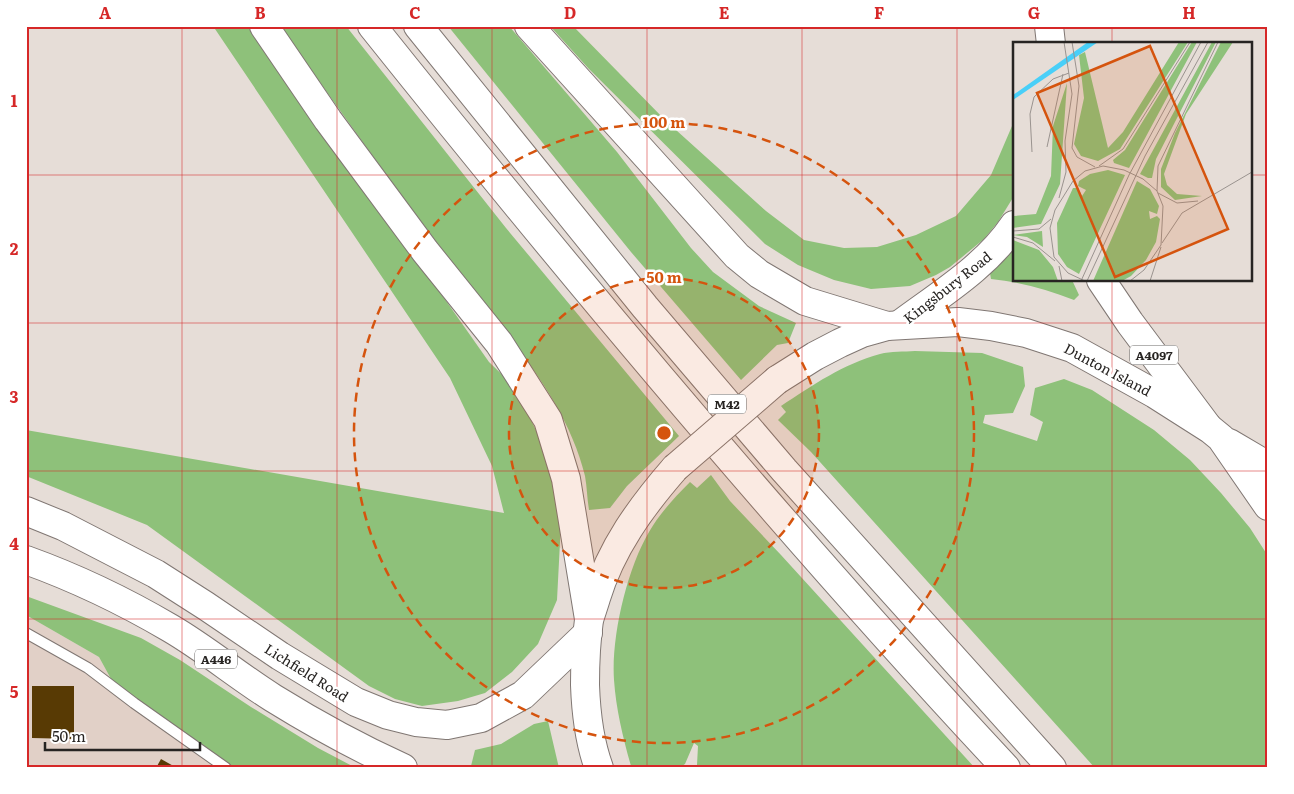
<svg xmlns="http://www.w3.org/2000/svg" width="1294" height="794" font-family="Literata,serif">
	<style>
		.built { fill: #e1d0c7 }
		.green { fill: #8ec17a }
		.building { fill: #583a04 }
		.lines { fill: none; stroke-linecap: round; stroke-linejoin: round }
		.lane-casing { stroke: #807773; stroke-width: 12 }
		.primary-casing { stroke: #807773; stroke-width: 30 }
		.highway-casing { stroke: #807773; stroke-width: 30 }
		.lane { stroke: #fff; stroke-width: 10 }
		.primary { stroke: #fff; stroke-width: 28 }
		.highway { stroke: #fff; stroke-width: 28 }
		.highway-bridge-casing { stroke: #807773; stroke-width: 30; stroke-linecap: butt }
		.highway-bridge { stroke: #fff; stroke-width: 28 }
		.grid { fill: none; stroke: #d62828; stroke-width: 1; stroke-opacity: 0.55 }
		.ring { fill: none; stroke: #d5540e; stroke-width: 2.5; stroke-dasharray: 9 6 }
		.labels { text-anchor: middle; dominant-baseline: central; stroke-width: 5; stroke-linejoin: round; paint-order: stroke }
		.shield { fill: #fff; stroke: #686664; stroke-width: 1 }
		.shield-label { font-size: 12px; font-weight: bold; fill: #272422 }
		.street-label { font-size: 14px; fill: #272422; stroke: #fff }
		.inset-road { fill: none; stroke: #9a938f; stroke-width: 1 }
		.view { fill: #d5540e; fill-opacity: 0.15; stroke: #d5540e; stroke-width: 2.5 }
		.inset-edge { fill: none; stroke: #272422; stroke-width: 2.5 }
		.centre { fill: #d5540e; stroke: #fff; stroke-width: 2.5 }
		.ring-label { font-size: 15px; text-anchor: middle; font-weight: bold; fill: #d5540e; stroke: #fff; stroke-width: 5; stroke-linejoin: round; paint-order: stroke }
		.neatline { fill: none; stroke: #d62828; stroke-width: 2 }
		.grid-label { font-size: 16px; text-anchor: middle; font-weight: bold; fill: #d62828 }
	</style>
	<rect width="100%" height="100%" fill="#e6ddd7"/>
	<polygon class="built" points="26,615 99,657 122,699 219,768 26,768"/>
	<g class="green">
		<polygon points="213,26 253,26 489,362 516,388 541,441 552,480 561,523 557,600 538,644 512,672 485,693 458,701 422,706 395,699 369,686 147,525 26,476 26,430 504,513 492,466 450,378"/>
		<path d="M281,26h65l160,202 173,208 -52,50 -17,22 -21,2c-2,-12 -2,-23 -4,-34 -19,-81 -90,-154 -138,-220 -57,-76 -113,-152 -166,-230z"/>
		<polygon points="448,26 509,26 617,152 691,248 713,272 759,306 796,323 788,343 777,345 741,380 631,252"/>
		<polygon points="550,26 573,26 666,121 766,211 804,240 844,248 877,247 916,235 956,216 991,175 1012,126 1014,113 1014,196 998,222 984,239 950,267 936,275 910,286 871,289 834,280 798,265 765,244 589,69"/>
		<path d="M1014,247v33h58l7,15 -5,5c-27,-11 -54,-18 -83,-21l-1,-6z"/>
		<path d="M915,351l67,2 41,14 2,19 -12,27 -28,2 -2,8 54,18 6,-19 -13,-7 5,-27 29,-9 28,11 62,40 36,30 31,33 29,35 18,28v212h-173l-284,-316 -33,-32 8,-8 -5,-6c32,-21 62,-42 99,-52 11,-3 24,-2 35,-3z"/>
		<path d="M711,475l19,26 51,54 194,213h-276l-2,-3 1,-19 -4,-3 -9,21 -6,4h-46l-2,-2c-8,-28 -15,-57 -17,-86 -3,-43 13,-111 35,-148 11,-19 26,-35 41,-50l7,6z"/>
		<polygon points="26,596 141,638 180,660 251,707 318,748 356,768 219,768 122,699 99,657 26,615"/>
		<polygon points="548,721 559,768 463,768 471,766 475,750 501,744 534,724"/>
	</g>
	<g class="building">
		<polygon points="32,686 74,686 74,739 32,738"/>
		<polygon points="161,759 177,768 156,768"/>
	</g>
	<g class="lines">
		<g class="lane-casing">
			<polyline id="lane" points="26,633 88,668 134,703 226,768"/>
		</g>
		<g class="primary-casing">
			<g id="primary">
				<polyline points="1049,26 1051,44"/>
				<polyline points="1101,280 1130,323 1207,426"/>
				<path d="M899,325c40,-30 87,-58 115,-100"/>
			</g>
		</g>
		<g class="highway-casing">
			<g id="highway">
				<polyline points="264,26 328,120 425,251 499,343 548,420 566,479 589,619"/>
				<path d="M372,26c203,254 412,504 634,742"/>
				<polyline points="418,26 645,307 784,470 1052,768"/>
				<polyline points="529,26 737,256 759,274 805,301 887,326"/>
				<polyline points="777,380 815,356 840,343 862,333 887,326 958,322 991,326 1026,333 1072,348 1155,394 1210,429 1221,438 1268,506"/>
				<polyline points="1229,443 1268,466"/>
				<polyline points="26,511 63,526 156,574 206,606 280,656 356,702 388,715 416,722 447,725 481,718 523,695 588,633"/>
				<path d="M26,560c50,18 98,41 144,68 36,21 68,48 103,70 42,26 86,50 130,70"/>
				<path d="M599,768c-10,-27 -13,-55 -14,-83 0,-21 1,-44 4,-65 2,-7 5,-15 7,-22 15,-50 45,-91 79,-130"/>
			</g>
		</g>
		<use href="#lane" class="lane"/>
		<use href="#primary" class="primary"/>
		<use href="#highway" class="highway"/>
		<g class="highway-bridge-casing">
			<polyline id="highway-bridge" points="675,468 777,380"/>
		</g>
		<use href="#highway-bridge" class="highway-bridge"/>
	</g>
	<path class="grid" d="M182,26v742M337,26v742M492,26v742M647,26v742M802,26v742M957,26v742M1112,26v18M26,175h988M1250,175h18M1112,280v488M26,323h1242M26,471h1242M26,619h1242"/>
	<circle cx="664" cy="433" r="155" fill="#d5540e" fill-opacity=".12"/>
	<g class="ring">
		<circle cx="664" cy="433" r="155"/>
		<circle cx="664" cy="433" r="310"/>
	</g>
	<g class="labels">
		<g class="shield">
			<rect x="1130" y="345.5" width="48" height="19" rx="4"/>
			<rect x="708" y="394.5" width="38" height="19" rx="4"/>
			<rect x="195" y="649.5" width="42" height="19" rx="4"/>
		</g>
		<g class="shield-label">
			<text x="1154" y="355">A4097</text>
			<text x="727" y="404">M42</text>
			<text x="216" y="659">A446</text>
		</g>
		<g class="street-label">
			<text transform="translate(947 287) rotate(-38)">Kingsbury Road</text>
			<text transform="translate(1108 369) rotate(28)">Dunton Island</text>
			<text transform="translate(307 672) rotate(32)">Lichfield Road</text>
		</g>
	</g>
	<g transform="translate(1013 42)">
		<rect width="239" height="239" fill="#e6ddd7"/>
		<path d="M166,0h9l-68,107 -22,12 -17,-5 -7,-12 10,-46 -5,-43 6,-3 23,96 15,-16zM179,0h5l-68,126 -15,-5 -1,-3 12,-10zM199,0h4l-60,117 -4,19h-4l-8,-4zM208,0h12l-47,72 -22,60 3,11 10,9 25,2 -27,4 -14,-13v-18l14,-36zM54,41l-7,101 -19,40 -28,4v-24l1,12 22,-2 15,-38 2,-50zM95,128l17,5 -46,99 -12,-7 -9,-13 -1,-31 16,-35h5l4,8 4,-6 -8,-4 1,-5 11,-7zM124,139l13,8 9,17 -2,8 -8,-3 1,8 7,-3 3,3 -4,23 -10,18 -15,16 -9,5h-29zM29,189l1,16 -16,-10 -14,-2zM0,198l26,10 14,17 5,14h-45z" fill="#8ec17a"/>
		<path d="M75,0h10l-85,58v-5z" fill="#49cff8"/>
		<path class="inset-road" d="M59,0l7,44 -7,62 5,9 18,10M34,105l16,-73M19,110l-2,-38 4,-17 19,-18 16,-6M86,124l24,-17 67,-107M144,149l1,-25 60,-124M145,151l19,10 21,-2M46,156l7,-26 -1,-31 7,-47 -8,-52M0,189l26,-2 12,-10M0,195l20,6 22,18M149,201l20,-30 70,-41M46,224l3,15M68,239l48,-106 72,-133M72,239l-17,-8 -14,-16 -4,-29 5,-18 18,-29 12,-10 18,-5 21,4 19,9 14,12 6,15 -2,39 -17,25 -14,11M74,239l58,-125 63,-114M137,239l11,-34"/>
		<path class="view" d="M137,4l78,183 -113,48 -78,-184z"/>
		<rect width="239" height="239" class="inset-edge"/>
	</g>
	<circle cx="664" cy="433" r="8" class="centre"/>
	<g class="ring-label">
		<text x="664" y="128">100 m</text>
		<text x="664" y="283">50 m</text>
	</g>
	<rect width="1294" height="794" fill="none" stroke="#ffffff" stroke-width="55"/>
	<path d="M45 742v8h155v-8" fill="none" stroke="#272422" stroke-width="2.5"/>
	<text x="52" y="742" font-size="15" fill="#272422" stroke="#ffffff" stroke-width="4" paint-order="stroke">50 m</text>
	<rect x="28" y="28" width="1238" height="738" class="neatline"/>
	<g class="grid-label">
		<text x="105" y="19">A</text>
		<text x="260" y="19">B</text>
		<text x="415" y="19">C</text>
		<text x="570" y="19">D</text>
		<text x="724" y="19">E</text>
		<text x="879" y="19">F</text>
		<text x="1034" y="19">G</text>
		<text x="1189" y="19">H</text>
		<text x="14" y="107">1</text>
		<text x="14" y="255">2</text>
		<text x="14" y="403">3</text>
		<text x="14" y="550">4</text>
		<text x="14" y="698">5</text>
	</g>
</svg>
